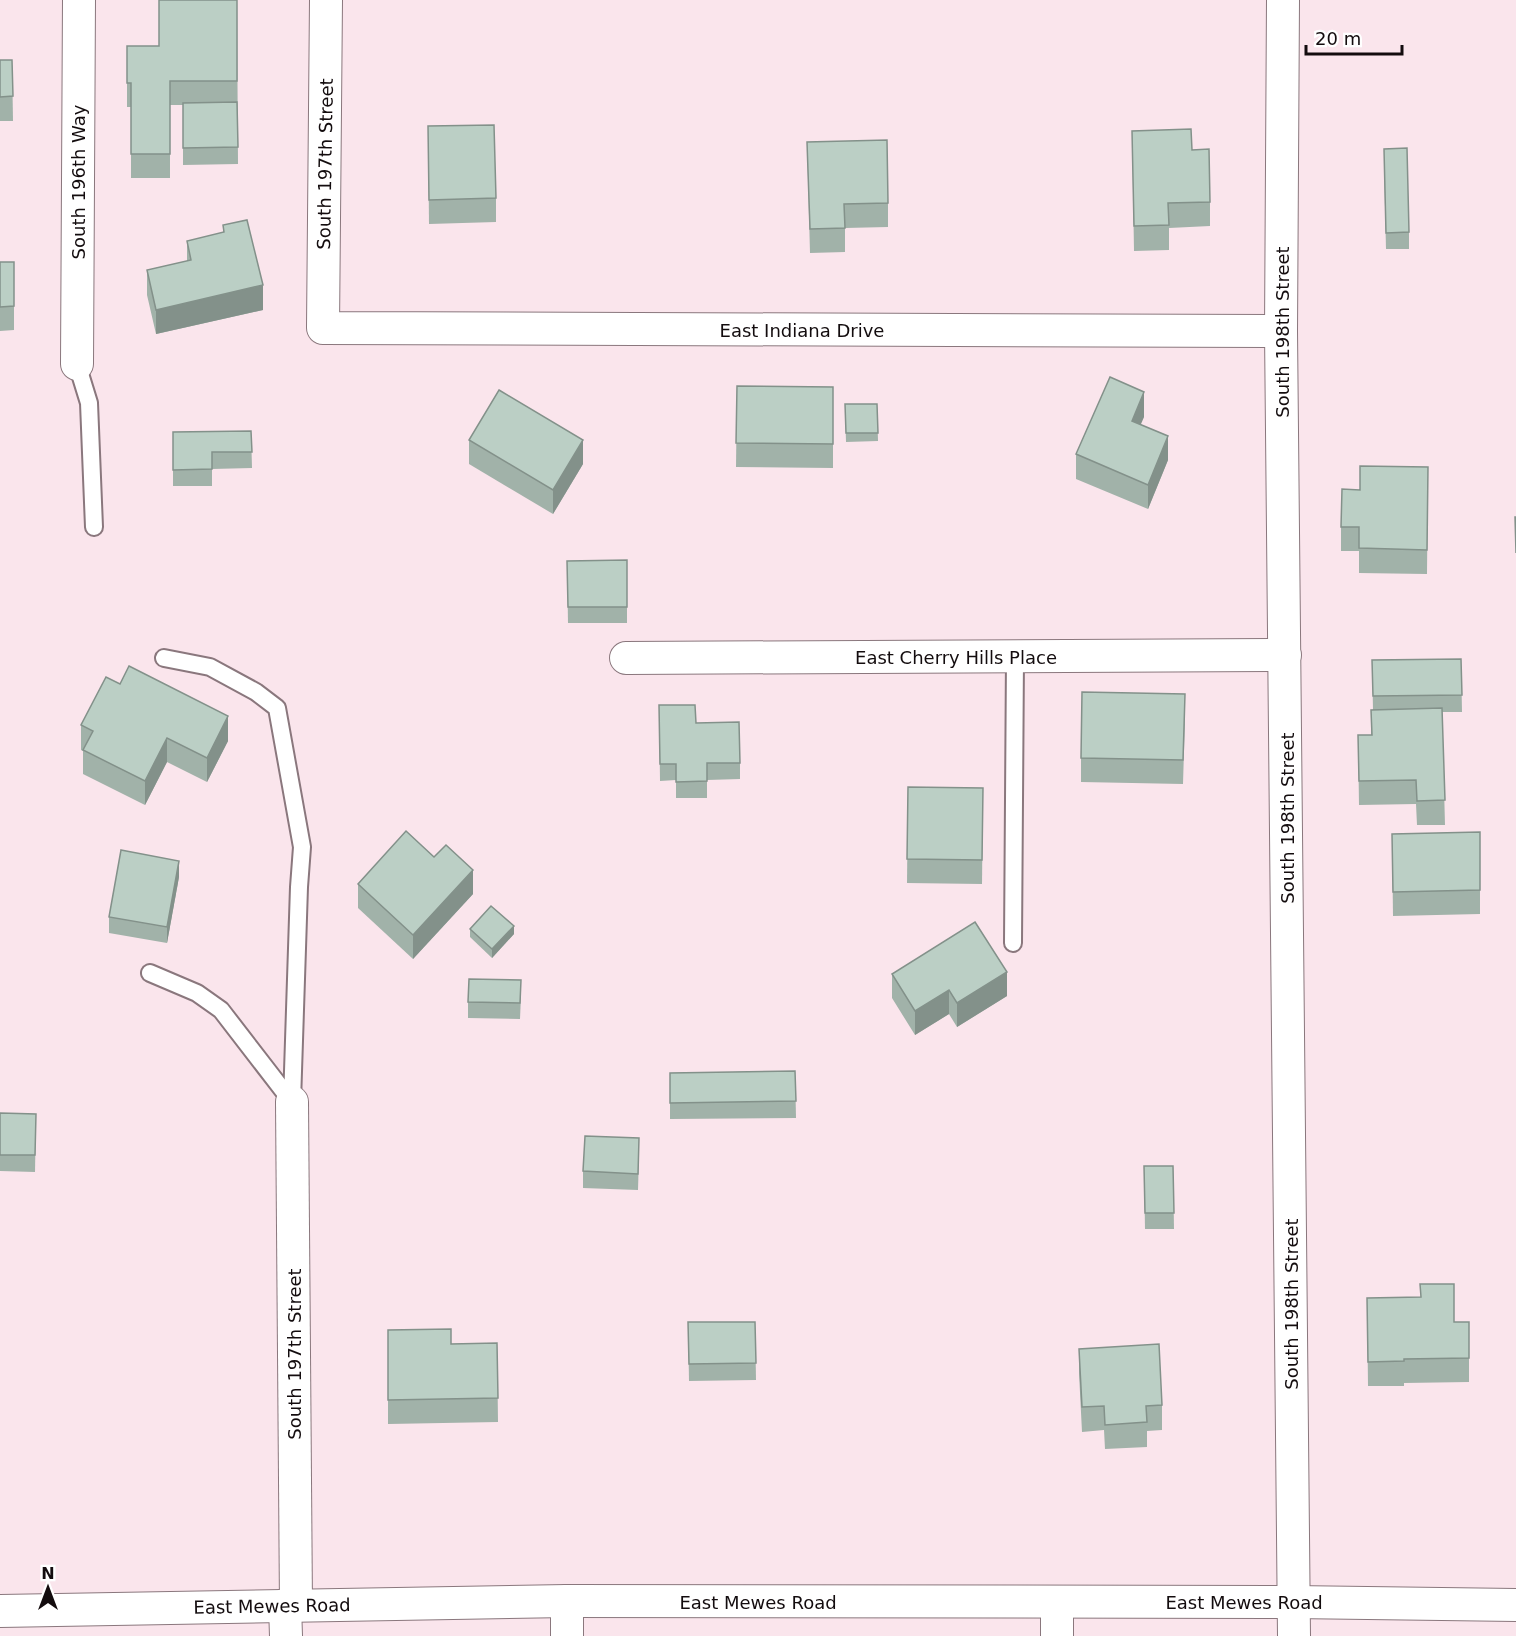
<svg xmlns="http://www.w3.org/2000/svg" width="1516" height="1636" font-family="'DejaVu Sans',sans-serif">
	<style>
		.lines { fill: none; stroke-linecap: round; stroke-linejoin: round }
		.service-casing { stroke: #8a777d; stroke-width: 20 }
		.minor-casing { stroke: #8a777d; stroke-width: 34 }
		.service { stroke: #fff; stroke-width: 16 }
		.minor { stroke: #fff; stroke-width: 32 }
		.wall { fill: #a1b2a9 }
		.shaded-wall { fill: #83918a }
		.building { fill: #bbcfc5; stroke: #83918a; stroke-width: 1.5 }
		.labels { text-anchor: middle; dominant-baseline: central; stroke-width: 4.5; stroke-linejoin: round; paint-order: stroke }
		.street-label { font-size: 18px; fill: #130c0e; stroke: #fff }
	</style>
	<rect width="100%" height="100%" fill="#fae5ec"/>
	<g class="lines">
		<g class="service-casing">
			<g id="service">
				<polyline points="77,364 89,403 94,527"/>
				<polyline points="164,658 210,667 256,692 277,708 302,847 299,887 292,1102"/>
				<polyline points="1013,943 1015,657"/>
				<polyline points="150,973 197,993 221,1010 292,1102"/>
			</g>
		</g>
		<g class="minor-casing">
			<g id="minor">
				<polyline points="326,0 323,328 1281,331"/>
				<polyline points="1283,0 1281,331 1294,1636"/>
				<polyline points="77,364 79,0"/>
				<polyline points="626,658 1285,655"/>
				<polyline points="292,1102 296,1606"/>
				<polyline points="285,1605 286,1636"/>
				<polyline points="0,1611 567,1601 1293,1602 1516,1605"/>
				<polyline points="567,1636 567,1601"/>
				<polyline points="1057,1636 1057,1602"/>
			</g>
		</g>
		<use href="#service" class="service"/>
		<use href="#minor" class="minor"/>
	</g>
	<g class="wall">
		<polygon points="237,0 238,164 183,165 183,105 170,105 170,178 131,178 131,107 127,107 127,46 159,46"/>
		<polygon points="0,60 12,60 13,121 0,121"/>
		<polygon points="428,126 496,198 496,222 429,224"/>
		<polygon points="1132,131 1192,150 1210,202 1210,226 1169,228 1169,250 1134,251"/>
		<polygon points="807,142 888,203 888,227 845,228 845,252 810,253"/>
		<polygon points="1384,165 1409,232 1409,249 1386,249"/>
		<polygon points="223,225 263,310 156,334 147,295 147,270 187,261 187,241 223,233"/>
		<polygon points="0,262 14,306 14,330 0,331"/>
		<polygon points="737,386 833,387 833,468 736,467"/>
		<polygon points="845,404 877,404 878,441 846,442"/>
		<polygon points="1144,417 1140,424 1168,460 1148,509 1076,479 1076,454"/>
		<polygon points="251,431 252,468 212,469 212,486 173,486 173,432"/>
		<polygon points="469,440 583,464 553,514 469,464"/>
		<polygon points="1428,467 1427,574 1359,573 1359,551 1341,551 1341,527 1360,490"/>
		<polygon points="627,560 627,623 568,623 567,561"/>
		<polygon points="1461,659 1462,712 1442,712 1445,825 1417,825 1416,804 1359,805 1358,735 1371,735 1371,710 1373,710 1372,660"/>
		<polygon points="659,705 696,723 740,763 740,779 707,780 707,798 676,798 676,780 660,781"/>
		<polygon points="1185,718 1183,784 1081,782 1081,758"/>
		<polygon points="81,725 228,741 207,782 167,762 145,805 83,774 83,751 81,750"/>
		<polygon points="908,787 983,788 982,884 907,883"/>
		<polygon points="1480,832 1480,914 1393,916 1392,834"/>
		<polygon points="179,877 167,943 109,933 109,917"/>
		<polygon points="358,884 473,894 413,959 358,908"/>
		<polygon points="470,929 514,934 492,958 470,937"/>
		<polygon points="892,974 1007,996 957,1027 949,1014 915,1035 892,998"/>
		<polygon points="521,996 520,1019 468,1018 468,1002"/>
		<polygon points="795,1071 796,1118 670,1119 670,1073"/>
		<polygon points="0,1113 36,1114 35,1172 0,1171"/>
		<polygon points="639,1155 638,1190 583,1188 583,1171"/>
		<polygon points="1144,1166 1173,1166 1174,1229 1145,1229"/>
		<polygon points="1367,1298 1454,1322 1469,1322 1469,1382 1404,1383 1404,1386 1368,1386"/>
		<polygon points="688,1322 755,1322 756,1380 689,1381"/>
		<polygon points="388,1330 451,1344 497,1343 498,1422 388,1424"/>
		<polygon points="1079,1349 1162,1405 1162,1430 1147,1431 1147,1447 1105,1449 1104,1430 1082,1432 1079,1373"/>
	</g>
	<g class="shaded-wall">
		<polygon points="263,285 263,310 156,334 156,310"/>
		<polygon points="1144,392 1144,417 1132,445 1132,421"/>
		<polygon points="1168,436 1168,460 1148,509 1148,485"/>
		<polygon points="583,440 583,464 553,514 553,490"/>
		<polygon points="228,716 228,741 207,782 207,758"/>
		<polygon points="167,738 167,762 145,805 145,781"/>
		<polygon points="179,861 179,877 167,943 167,927"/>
		<polygon points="473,870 473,894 413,959 413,935"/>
		<polygon points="514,926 514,934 492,958 492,949"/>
		<polygon points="1007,972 1007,996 957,1027 957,1003"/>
		<polygon points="949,990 949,1014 915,1035 915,1011"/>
	</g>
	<g class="building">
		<polygon points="159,0 237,0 237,81 170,81 170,154 131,154 131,83 127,83 127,46 159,46"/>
		<polygon points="0,60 12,60 13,96 0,97"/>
		<polygon points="237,102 238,147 183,148 183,103"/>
		<polygon points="494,125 496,198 429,200 428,126"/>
		<polygon points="1191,129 1192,150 1209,149 1210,202 1168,203 1169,225 1134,226 1132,131"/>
		<polygon points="887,140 888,203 844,204 845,228 810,229 807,142"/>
		<polygon points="1407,148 1409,232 1386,233 1384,149"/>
		<polygon points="247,220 263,285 156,310 147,270 191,260 187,241 224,232 223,225"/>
		<polygon points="0,262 14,262 14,306 0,307"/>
		<polygon points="1110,377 1144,392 1132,421 1168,436 1148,485 1076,454"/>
		<polygon points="737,386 833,387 833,444 736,443"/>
		<polygon points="499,390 583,440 553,490 469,440"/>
		<polygon points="845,404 877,404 878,433 846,433"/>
		<polygon points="251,431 252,452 212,452 212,469 173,470 173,432"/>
		<polygon points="1360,466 1428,467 1427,550 1359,548 1359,527 1341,527 1342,489 1360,490"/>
		<polygon points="1515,517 1516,517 1516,553"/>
		<polygon points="627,560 627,607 568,607 567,561"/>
		<polygon points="1461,659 1462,695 1373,696 1372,660"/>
		<polygon points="129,666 228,716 207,758 167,738 145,781 83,750 93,731 81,725 106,677 120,684"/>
		<polygon points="1082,692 1185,694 1183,760 1081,758"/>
		<polygon points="659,705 695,705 696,723 739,722 740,763 707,763 707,781 676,782 676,764 660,764"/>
		<polygon points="1442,708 1445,800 1417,801 1416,780 1359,781 1358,735 1372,735 1371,710"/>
		<polygon points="908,787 983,788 982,860 907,859"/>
		<polygon points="406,831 434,857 446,845 473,870 413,935 358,884"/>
		<polygon points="1480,832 1480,890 1393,892 1392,834"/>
		<polygon points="121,850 179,861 167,927 109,917"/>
		<polygon points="491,906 514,926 492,949 470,929"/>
		<polygon points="975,922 1007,972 957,1003 949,990 915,1011 892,974"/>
		<polygon points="469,979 521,980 520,1003 468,1002"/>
		<polygon points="795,1071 796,1101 670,1103 670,1073"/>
		<polygon points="0,1113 36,1114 35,1155 0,1155"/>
		<polygon points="585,1136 639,1138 638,1174 583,1171"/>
		<polygon points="1144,1166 1173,1166 1174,1213 1145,1213"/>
		<polygon points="1420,1284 1454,1284 1454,1322 1469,1322 1469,1358 1404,1359 1404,1361 1368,1362 1367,1298 1421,1297"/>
		<polygon points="688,1322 755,1322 756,1363 689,1364"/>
		<polygon points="451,1329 451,1344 497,1343 498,1398 388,1400 388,1330"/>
		<polygon points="1159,1344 1162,1405 1146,1406 1147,1422 1105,1425 1104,1406 1082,1407 1079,1349"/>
	</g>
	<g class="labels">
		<g class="street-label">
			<text transform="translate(325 164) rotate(-89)">South 197th Street</text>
			<text transform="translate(78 182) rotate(-90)">South 196th Way</text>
			<text x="802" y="330">East Indiana Drive</text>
			<text transform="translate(1282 332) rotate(-90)">South 198th Street</text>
			<text x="956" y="657">East Cherry Hills Place</text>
			<text transform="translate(1287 818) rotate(-90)">South 198th Street</text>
			<text transform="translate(1291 1304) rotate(-90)">South 198th Street</text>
			<text transform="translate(294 1354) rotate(-90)">South 197th Street</text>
			<text x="758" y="1602">East Mewes Road</text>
			<text x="1244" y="1602">East Mewes Road</text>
			<text transform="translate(272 1606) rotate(-1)">East Mewes Road</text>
		</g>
	</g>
	<g transform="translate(48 1588)" stroke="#ffffff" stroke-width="4.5" paint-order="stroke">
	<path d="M0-4.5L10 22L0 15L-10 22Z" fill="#130c0e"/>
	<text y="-9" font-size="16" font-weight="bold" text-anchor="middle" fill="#130c0e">N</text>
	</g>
	<path d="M1306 45v9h96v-9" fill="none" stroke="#130c0e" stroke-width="3"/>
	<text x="1315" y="45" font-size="18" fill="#130c0e" stroke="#ffffff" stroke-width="4.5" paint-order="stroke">20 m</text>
</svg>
